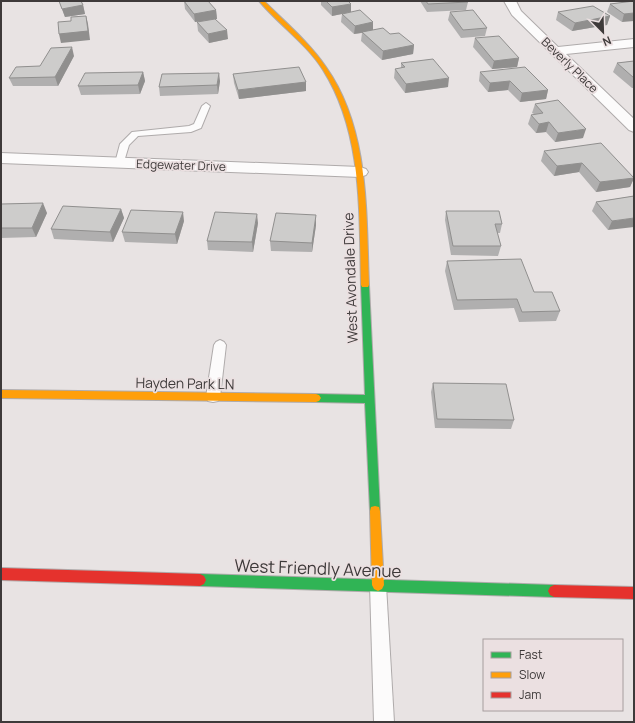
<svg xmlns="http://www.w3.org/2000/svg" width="635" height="723" font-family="Manrope,sans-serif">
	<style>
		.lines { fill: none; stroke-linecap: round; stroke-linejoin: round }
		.lane-casing { stroke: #afabab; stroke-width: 2 }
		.street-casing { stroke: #afabab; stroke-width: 2 }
		.fast-casing { stroke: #afabab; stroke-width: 2 }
		.slow-casing { stroke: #afabab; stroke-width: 2 }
		.jam-casing { stroke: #afabab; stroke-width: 2 }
		.lane { fill: #fcfbfb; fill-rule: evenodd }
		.street { fill: #fcfbfb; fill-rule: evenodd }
		.fast { fill: #30b455; fill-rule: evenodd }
		.slow { fill: #ff9f0a; fill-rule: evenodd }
		.jam { fill: #e5322d; fill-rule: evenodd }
		.wall { fill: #b0afaf }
		.shaded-wall { fill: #908f8e }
		.building { fill: #cdcccb; stroke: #908f8e }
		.labels { text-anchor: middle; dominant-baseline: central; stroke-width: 3.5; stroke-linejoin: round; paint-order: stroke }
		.far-street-label { font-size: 12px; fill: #3e3a3a; stroke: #ebe0e1 }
		.street-label { font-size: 14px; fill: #3e3a3a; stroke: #ebe0e1 }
		.near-street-label { font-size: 17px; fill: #3e3a3a; stroke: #ebe0e1 }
	</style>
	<rect width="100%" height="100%" fill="#e8e3e3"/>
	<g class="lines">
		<g class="lane-casing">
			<g id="lane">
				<polygon points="206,103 210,106 201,128 191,132 138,136 129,145 123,165 120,166 115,163 120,144 132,132 189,126 194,124 202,106"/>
				<polygon points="220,340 224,342 226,345 220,397 218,401 213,402 208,401 206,397 214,345 216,342"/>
				<polygon points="378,577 384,579 386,585 394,722 374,722 370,585 372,579"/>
			</g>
		</g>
		<g class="street-casing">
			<g id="street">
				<polygon points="504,1 516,1 521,11 558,47 634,39 634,47 566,54 634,119 634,132 629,130 512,15"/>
				<polygon points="1,153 360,167 366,169 368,172 366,175 360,177 1,163"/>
			</g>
		</g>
		<g class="fast-casing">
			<g id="fast">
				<polygon points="365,282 369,285 380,511 379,515 375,516 371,515 370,511 365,403 316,402 313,401 311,398 313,395 316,394 365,395 361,285"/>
				<polygon points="200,574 554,585 558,587 560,591 558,595 554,597 200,586 196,584 194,580 196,576"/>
			</g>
		</g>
		<g class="slow-casing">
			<g id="slow">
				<path d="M259,1h5c21,21 45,41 62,66 44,62 40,146 43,218l-1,2h-6l-1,-2c-2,-72 2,-152 -38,-215 -17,-27 -44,-45 -64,-69z"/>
				<polygon points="1,390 316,394 319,395 321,398 319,401 316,402 1,398"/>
				<polygon points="375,506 379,507 380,511 384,585 382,589 378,591 374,589 372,585 370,511 371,507"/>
			</g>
		</g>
		<g class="jam-casing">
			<g id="jam">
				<polygon points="1,568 200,574 204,576 206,580 204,584 200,586 1,580"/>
				<polygon points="554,585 634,587 634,599 554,597 550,595 548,591 550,587"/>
			</g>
		</g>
		<use href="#lane" class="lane"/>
		<use href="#street" class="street"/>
		<use href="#fast" class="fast"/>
		<use href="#slow" class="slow"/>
		<use href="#jam" class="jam"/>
	</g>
	<g class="wall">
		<polygon points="59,1 81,1 83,5 85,14 65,17"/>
		<polygon points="184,1 216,10 217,19 215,19 228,39 209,43 198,31 197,22 210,20 195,22 185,9"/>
		<polygon points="321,1 348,1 351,12 373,22 373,30 390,34 414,45 413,54 382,60 361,41 362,33 354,34 341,22 342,14 332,16 321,5"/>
		<polygon points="420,1 467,1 468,2 466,10 427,12"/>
		<polygon points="634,1 622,22 607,12 610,4"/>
		<polygon points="450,12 487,28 485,36 461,38 448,20"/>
		<polygon points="558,12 610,16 607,25 572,31 556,20"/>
		<polygon points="475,38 519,58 517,67 492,69 473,47"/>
		<polygon points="74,56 58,86 13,86 9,78 40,66"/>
		<polygon points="634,61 634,88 632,88 613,72 617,63"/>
		<polygon points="401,63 448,87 405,93 394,78 395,69 401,68"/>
		<polygon points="143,72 145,81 140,94 81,95 78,86"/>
		<polygon points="480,72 548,90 546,99 520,102 508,90 488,92 479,81"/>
		<polygon points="233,74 306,82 306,91 239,99 234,83"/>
		<polygon points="220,81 218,94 160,96 159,87"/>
		<polygon points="535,104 583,138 555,142 546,132 536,133 528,124 531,115 534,114 532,113"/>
		<polygon points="544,151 634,178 630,187 596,192 579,172 554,176 541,161"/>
		<polygon points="634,196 608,230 592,211 596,202"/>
		<polygon points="1,204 47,213 36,237 1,238"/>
		<polygon points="121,209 124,218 113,242 54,239 51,229"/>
		<polygon points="446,211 502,224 500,233 497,233 501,246 498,256 451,255 445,220"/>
		<polygon points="184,221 177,244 125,242 122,232"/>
		<polygon points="258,223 253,252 208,250 207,241"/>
		<polygon points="316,225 312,252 271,251 270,241"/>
		<polygon points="447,261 534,292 560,311 556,321 519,322 514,308 454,310 445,271"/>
		<polygon points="433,383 514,420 511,429 435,428 431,392"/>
	</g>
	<g class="shaded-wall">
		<polygon points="351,4 351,12 332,16 332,7"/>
		<polygon points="83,5 85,14 65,17 62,9"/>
		<polygon points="216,10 217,19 195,22 194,14"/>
		<polygon points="634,13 634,21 622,22 624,14"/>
		<polygon points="86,16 88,24 90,40 61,43 59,34"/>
		<polygon points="610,16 607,25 572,31 575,23"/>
		<polygon points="373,22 373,31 354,34 355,26"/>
		<polygon points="227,30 228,39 209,43 208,34"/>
		<polygon points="414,45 413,54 382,60 383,51"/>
		<polygon points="72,47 74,56 58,86 55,77"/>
		<polygon points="519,58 517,67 492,69 494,61"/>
		<polygon points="143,72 145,81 140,94 138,85"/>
		<polygon points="219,73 220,81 218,94 217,85"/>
		<polygon points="449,78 448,87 405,93 406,84"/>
		<polygon points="510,81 508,90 488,92 490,83"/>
		<polygon points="306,82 306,91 239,99 238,90"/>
		<polygon points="548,90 546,99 520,102 522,93"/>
		<polygon points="549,122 546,132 536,133 539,124"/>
		<polygon points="586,129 583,138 555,142 558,133"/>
		<polygon points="582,163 579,172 554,176 557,166"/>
		<polygon points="634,178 630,187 596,192 600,182"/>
		<polygon points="43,203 47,213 36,237 32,228"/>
		<polygon points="121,209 124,218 113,242 110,232"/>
		<polygon points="183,212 184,221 177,244 175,234"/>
		<polygon points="257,214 258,223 253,252 252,242"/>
		<polygon points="316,215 316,225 312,252 312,243"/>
		<polygon points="634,218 634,227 608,230 612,221"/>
	</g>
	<g class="building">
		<polygon points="59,1 81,1 83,5 62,9"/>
		<polygon points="184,1 208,1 216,10 194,14"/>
		<polygon points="326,1 348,1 351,4 332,7"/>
		<polygon points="426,1 467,1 468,2 428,4"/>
		<polygon points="634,1 634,13 624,14 610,4"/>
		<polygon points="593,6 610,16 575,23 558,12"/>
		<polygon points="360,10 373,22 355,26 342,14"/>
		<polygon points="473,10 487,28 463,30 450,12"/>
		<polygon points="86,16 88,31 59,34 58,22 71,21 71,17"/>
		<polygon points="215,19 227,30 208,34 197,22"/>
		<polygon points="383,28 390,34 399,33 414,45 383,51 362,32"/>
		<polygon points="499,36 519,58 494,61 475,38"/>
		<polygon points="72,47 55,77 9,78 16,67 40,66 51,48"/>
		<polygon points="433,59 449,78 406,84 395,69 405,67 401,63"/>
		<polygon points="634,61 634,78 617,63"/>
		<polygon points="299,67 306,82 238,90 233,74"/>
		<polygon points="525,67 548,90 522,93 510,81 490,83 480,72"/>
		<polygon points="143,72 138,85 78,86 85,73"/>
		<polygon points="219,73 217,85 159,87 162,74"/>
		<polygon points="558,100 586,129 558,133 549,122 539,124 531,115 543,113 535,104"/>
		<polygon points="601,143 634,178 600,182 582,163 557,166 544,151"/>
		<polygon points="634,196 634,218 612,221 596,202"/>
		<polygon points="43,203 32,228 1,228 1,204"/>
		<polygon points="63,206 121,209 110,232 51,229"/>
		<polygon points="131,210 183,212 175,234 122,232"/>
		<polygon points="446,211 499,211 502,224 495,224 501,246 453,246"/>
		<polygon points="215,212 257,214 252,242 207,241"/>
		<polygon points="276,213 316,215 312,243 270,241"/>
		<polygon points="521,259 534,292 552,292 560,311 522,312 517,299 457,300 447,261"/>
		<polygon points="433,383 506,384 514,420 437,419"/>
	</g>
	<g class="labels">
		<g class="far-street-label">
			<text transform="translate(570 65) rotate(44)">Beverly Place</text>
			<text transform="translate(181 165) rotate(2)">Edgewater Drive</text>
		</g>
		<g class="street-label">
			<text transform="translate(350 278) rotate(-92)">West Avondale Drive</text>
			<text transform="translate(185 383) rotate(1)">Hayden Park LN</text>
		</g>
		<g class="near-street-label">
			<text transform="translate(318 568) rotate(2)">West Friendly Avenue</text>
		</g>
	</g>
	<rect width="635" height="723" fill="none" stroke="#3e3a3a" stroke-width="4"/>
	<rect x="483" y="639" width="140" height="72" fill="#ebe0e1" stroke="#a69e9e"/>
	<rect x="491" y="652" width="20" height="6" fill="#30b455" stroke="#a69e9e"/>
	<text x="519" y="659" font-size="12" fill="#3e3a3a">Fast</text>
	<rect x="491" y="672" width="20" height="6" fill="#ff9f0a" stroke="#a69e9e"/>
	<text x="519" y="679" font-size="12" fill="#3e3a3a">Slow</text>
	<rect x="491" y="692" width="20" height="6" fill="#e5322d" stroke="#a69e9e"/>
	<text x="519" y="699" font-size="12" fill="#3e3a3a">Jam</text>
	<g transform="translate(603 32) rotate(157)" stroke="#ebe0e1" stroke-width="3" paint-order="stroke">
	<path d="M0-3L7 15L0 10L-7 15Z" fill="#3e3a3a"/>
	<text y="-6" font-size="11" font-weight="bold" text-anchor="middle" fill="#3e3a3a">N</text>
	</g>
</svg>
